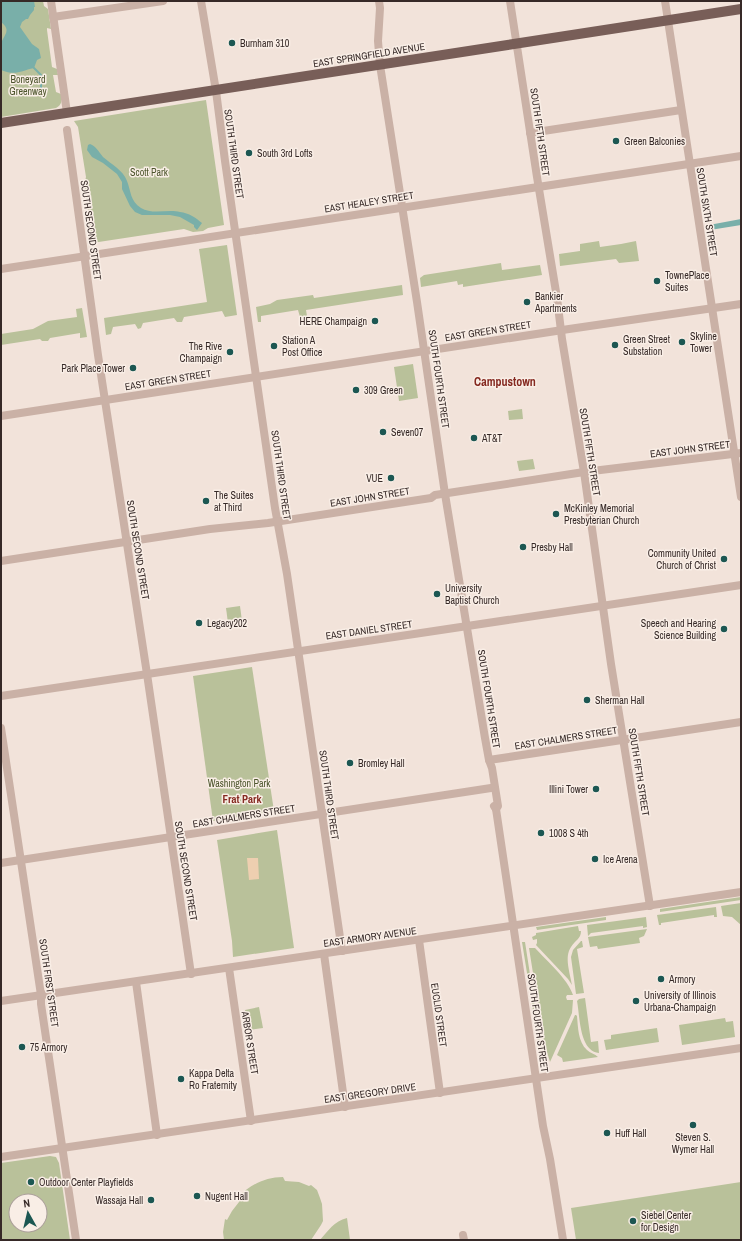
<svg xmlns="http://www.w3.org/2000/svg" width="742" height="1241" font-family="'Archivo Narrow',sans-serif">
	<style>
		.green { fill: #b9c19a; fill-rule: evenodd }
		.sand { fill: #eecfb0 }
		.water { fill: #79afa9 }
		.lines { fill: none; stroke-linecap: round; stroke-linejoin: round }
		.stream { stroke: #79afa9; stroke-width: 2 }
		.minor { stroke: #cab1a6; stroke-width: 8 }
		.major { stroke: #785e58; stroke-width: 10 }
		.poi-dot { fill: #1c5752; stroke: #f9eee6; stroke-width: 1.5 }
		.labels { text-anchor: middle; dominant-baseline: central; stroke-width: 3; stroke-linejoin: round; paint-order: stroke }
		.poi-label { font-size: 10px; fill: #362927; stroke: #f9eee6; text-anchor: start }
		.street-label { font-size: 10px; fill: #362927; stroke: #f9eee6 }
		.park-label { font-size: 10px; fill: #4b542b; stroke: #f9eee6 }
		.neighbourhood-label { font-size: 11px; font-weight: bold; fill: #852920; stroke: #f9eee6 }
		.quarter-label { font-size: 12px; font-weight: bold; fill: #852920; stroke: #f9eee6 }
	</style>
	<rect width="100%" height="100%" fill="#f2e3da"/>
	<g class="green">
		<path d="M1,1h42l1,5 4,3 3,20 -4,-1v2l5,37 5,2 1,6h-5l3,17 5,2c1,7 1,11 -5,14l-55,9z"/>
		<polygon points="206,100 224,225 208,228 203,231 193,232 184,229 92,243 85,187 85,181 86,177 78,127 74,121"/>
		<polygon points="599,241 600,247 621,244 636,241 639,261 619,263 616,259 560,266 559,254 580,251 580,244"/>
		<polygon points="227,245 237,315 225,317 222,311 184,317 182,322 177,322 174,318 143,323 141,328 138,329 135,324 113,327 111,334 106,335 104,318 207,302 199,249"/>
		<polygon points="501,263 502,270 540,265 542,275 463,287 463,284 458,285 457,281 421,287 420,278 424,275"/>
		<polygon points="402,285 403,295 306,310 307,316 300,317 298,310 261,316 261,322 258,322 256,307 270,304 277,300 313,295 314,298"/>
		<polygon points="82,308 87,337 80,338 80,333 50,338 48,341 42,341 40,339 1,345 1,334 33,329 48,321 77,317 76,309"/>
		<polygon points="413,364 418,398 399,401 394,367"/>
		<polygon points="522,409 523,419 509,420 508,411"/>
		<polygon points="533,459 535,469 519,471 517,461"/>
		<polygon points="240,606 242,621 228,623 226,608"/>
		<polygon points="252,667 274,811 213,821 193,676"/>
		<polygon points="277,830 294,948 233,957 232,941 217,840"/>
		<polygon points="741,897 741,900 660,912 660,909"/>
		<polygon points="741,903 741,925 732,917 723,916 721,906"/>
		<polygon points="716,907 717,917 714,917 714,915 661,923 661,925 659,925 657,915"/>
		<polygon points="606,917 606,920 537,930 536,927"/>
		<polygon points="646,917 647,927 643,928 643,926 591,933 588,936 587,925"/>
		<path d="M578,926l1,5h2c0,8 -6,9 -10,16 -7,10 -1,26 1,38l-4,-6 -32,-34 1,-2v-4l-4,1 -1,-3 4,-2v-2z"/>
		<polygon points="647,929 644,936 639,938 640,943 598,949 597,946 590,947 588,937"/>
		<polygon points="581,941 582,941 583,947 577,949 584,993 576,994 571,957 573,950"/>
		<polygon points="522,942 525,942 541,1046 546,1062 544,1066 541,1060"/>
		<path d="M529,948h6c11,12 33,31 38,47h-6l-1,2 1,3h6l-1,13 -22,49 -6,-20z"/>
		<path d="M585,998l6,44 7,-1 1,12c-20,-2 -19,-37 -22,-52l2,-2z"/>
		<polygon points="259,1007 263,1028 249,1030 245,1010"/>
		<path d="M575,1015h1l1,1c1,11 1,26 10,34 3,3 8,4 11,7l-35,5 -1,-4 -5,-3z"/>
		<polygon points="725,1018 726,1022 733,1021 735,1037 682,1045 679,1025"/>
		<polygon points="657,1028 659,1042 606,1050 604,1040 611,1039 611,1035"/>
		<path d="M50,1156l6,1 3,6 11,77h-69v-77zM16,1201h24v24h-24z"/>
		<path d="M283,1177l2,4 14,1 10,4 2,-1 6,5 3,8 2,6 1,17 -2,4 -10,15h-87l-1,-8 2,-13 2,1 5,-9 7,-9 -1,-5c12,-12 27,-20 45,-20z"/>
		<polygon points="741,1182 741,1240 576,1240 571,1208"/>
		<path d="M347,1218l3,22h-30c8,-9 14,-19 27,-22z"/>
	</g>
	<polygon class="sand" points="247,858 258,858 259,879 249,880"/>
	<g class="water">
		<path d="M1,1h33l1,6h-1v3l-4,5 -2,4h-2l-4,3 -2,5 12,17 7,5 2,9 -4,2 -3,8c-14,3 -18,8 -33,2 0,-8 -1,-17 0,-25 1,-9 12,-14 0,-23z"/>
		<path d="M90,144c6,2 9,8 13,13 8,7 20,13 24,24 4,10 3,20 14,27 11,7 27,1 39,4 9,1 16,6 22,11l-5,7 -3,-3v-2l-14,-8 -10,-2h-28l-7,-3 -5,-6 -8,-17v-7l-5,-8 -14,-11 -11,-6 -5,-7 1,-5z"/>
		<polygon points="741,219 741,225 710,230 709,225"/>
	</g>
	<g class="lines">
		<polyline class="stream" points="33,67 41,75 41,89 44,94"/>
		<g class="minor">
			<polyline points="51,1 67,113"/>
			<polyline points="201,1 216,91 225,161 275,508 287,574 342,951"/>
			<polyline points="379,1 380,8 378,41 380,65 417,302 445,494 485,738 489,760 492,768 498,806 496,809"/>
			<polyline points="510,1 537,177 557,298 562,339 584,472 611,664 650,906"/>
			<polyline points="665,1 741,497"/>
			<polyline points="53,17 163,1"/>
			<polyline points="67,130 98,355 147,674 191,974"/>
			<polyline points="530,133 681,110"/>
			<polyline points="1,269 741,156"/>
			<polyline points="1,416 569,329 741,304"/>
			<polyline points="1,561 210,529 268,523 431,498 435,495 584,472 741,453"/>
			<polyline points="1,696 741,585"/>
			<polyline points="1,728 41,995 41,1004 76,1240"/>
			<polyline points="489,760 741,722"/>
			<polyline points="494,806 496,809 543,1126 550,1159 563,1240"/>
			<polyline points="1,863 491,788"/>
			<polyline points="419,940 440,1093"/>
			<polyline points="324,954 345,1107"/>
			<polyline points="229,968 251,1121"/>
			<polyline points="136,982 157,1135"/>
			<polyline points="1,1001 741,892"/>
			<polyline points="1,1157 741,1048"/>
			<polyline points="463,1235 464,1240"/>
		</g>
		<polyline class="major" points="1,123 741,9"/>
	</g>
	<g class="poi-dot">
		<circle cx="232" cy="43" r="4"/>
		<circle cx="616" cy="141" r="4"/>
		<circle cx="249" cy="153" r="4"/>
		<circle cx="657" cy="281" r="4"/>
		<circle cx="527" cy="302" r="4"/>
		<circle cx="375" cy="321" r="4"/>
		<circle cx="682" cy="342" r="4"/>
		<circle cx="615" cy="345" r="4"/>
		<circle cx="274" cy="346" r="4"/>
		<circle cx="230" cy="352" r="4"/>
		<circle cx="133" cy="368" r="4"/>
		<circle cx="356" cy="390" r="4"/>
		<circle cx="383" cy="432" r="4"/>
		<circle cx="474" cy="438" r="4"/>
		<circle cx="391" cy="478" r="4"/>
		<circle cx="206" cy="501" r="4"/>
		<circle cx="556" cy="514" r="4"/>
		<circle cx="523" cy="547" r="4"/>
		<circle cx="724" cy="559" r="4"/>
		<circle cx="437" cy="594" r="4"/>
		<circle cx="199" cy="623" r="4"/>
		<circle cx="724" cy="629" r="4"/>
		<circle cx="587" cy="700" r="4"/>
		<circle cx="350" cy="763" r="4"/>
		<circle cx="596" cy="789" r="4"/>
		<circle cx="541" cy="833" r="4"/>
		<circle cx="595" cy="859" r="4"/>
		<circle cx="661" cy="979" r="4"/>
		<circle cx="636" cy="1001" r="4"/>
		<circle cx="22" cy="1047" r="4"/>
		<circle cx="181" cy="1079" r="4"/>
		<circle cx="693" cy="1125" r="4"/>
		<circle cx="607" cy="1133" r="4"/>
		<circle cx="31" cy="1182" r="4"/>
		<circle cx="197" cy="1196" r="4"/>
		<circle cx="151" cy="1200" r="4"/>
		<circle cx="633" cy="1221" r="4"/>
	</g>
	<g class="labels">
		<g class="poi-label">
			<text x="240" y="43">Burnham 310</text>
			<text x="624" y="141">Green Balconies</text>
			<text x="257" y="153">South 3rd Lofts</text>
			<text x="665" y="275">TownePlace<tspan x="665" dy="12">Suites</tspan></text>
			<text x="535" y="296">Bankier<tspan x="535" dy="12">Apartments</tspan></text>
			<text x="367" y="321" text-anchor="end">HERE Champaign</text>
			<text x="690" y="336">Skyline<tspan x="690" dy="12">Tower</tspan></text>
			<text x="623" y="339">Green Street<tspan x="623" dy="12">Substation</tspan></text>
			<text x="282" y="340">Station A<tspan x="282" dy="12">Post Office</tspan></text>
			<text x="222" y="346" text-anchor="end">The Rive<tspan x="222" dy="12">Champaign</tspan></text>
			<text x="125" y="368" text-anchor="end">Park Place Tower</text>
			<text x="364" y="390">309 Green</text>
			<text x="391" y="432">Seven07</text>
			<text x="482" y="438">AT&amp;T</text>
			<text x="383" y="478" text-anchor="end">VUE</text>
			<text x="214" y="495">The Suites<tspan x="214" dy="12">at Third</tspan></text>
			<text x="564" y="508">McKinley Memorial<tspan x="564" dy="12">Presbyterian Church</tspan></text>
			<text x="531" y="547">Presby Hall</text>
			<text x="716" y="553" text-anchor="end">Community United<tspan x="716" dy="12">Church of Christ</tspan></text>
			<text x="445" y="588">University<tspan x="445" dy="12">Baptist Church</tspan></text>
			<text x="207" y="623">Legacy202</text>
			<text x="716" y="623" text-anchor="end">Speech and Hearing<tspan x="716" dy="12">Science Building</tspan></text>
			<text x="595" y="700">Sherman Hall</text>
			<text x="358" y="763">Bromley Hall</text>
			<text x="588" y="789" text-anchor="end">Illini Tower</text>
			<text x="549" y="833">1008 S 4th</text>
			<text x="603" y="859">Ice Arena</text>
			<text x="669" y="979">Armory</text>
			<text x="644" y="995">University of Illinois<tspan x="644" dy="12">Urbana-Champaign</tspan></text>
			<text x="30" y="1047">75 Armory</text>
			<text x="189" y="1073">Kappa Delta<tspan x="189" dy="12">Ro Fraternity</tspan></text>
			<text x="615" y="1133">Huff Hall</text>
			<text x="693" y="1137" text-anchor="middle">Steven S.<tspan x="693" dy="12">Wymer Hall</tspan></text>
			<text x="39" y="1182">Outdoor Center Playfields</text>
			<text x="205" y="1196">Nugent Hall</text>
			<text x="143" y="1200" text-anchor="end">Wassaja Hall</text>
			<text x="641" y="1215">Siebel Center<tspan x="641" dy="12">for Design</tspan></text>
		</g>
		<g class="street-label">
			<text transform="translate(369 55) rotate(-9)">EAST SPRINGFIELD AVENUE</text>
			<text transform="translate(540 132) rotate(82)">SOUTH FIFTH STREET</text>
			<text transform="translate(234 154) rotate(82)">SOUTH THIRD STREET</text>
			<text transform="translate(369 202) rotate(-9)">EAST HEALEY STREET</text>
			<text transform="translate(707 212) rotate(81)">SOUTH SIXTH STREET</text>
			<text transform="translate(91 230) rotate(82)">SOUTH SECOND STREET</text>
			<text transform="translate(488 331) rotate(-9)">EAST GREEN STREET</text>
			<text transform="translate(439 379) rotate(82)">SOUTH FOURTH STREET</text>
			<text transform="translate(168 380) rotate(-9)">EAST GREEN STREET</text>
			<text transform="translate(690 449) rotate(-7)">EAST JOHN STREET</text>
			<text transform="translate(590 452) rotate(81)">SOUTH FIFTH STREET</text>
			<text transform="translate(281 475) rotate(82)">SOUTH THIRD STREET</text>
			<text transform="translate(370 497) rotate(-9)">EAST JOHN STREET</text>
			<text transform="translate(138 550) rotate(81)">SOUTH SECOND STREET</text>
			<text transform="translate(369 630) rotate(-8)">EAST DANIEL STREET</text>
			<text transform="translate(489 699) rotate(81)">SOUTH FOURTH STREET</text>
			<text transform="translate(566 738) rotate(-9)">EAST CHALMERS STREET</text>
			<text transform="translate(639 772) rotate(81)">SOUTH FIFTH STREET</text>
			<text transform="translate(329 795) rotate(82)">SOUTH THIRD STREET</text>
			<text transform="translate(244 816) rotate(-9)">EAST CHALMERS STREET</text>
			<text transform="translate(186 871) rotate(81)">SOUTH SECOND STREET</text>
			<text transform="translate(370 937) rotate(-8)">EAST ARMORY AVENUE</text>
			<text transform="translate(49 983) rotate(82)">SOUTH FIRST STREET</text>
			<text transform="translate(439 1015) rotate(82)">EUCLID STREET</text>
			<text transform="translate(538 1023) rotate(82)">SOUTH FOURTH STREET</text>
			<text transform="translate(250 1043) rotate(81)">ARBOR STREET</text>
			<text transform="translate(370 1093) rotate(-8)">EAST GREGORY DRIVE</text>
		</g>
		<g class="park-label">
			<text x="28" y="79">Boneyard<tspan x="28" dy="12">Greenway</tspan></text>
			<text x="149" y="172">Scott Park</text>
			<text x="239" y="783">Washington Park</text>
		</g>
		<g class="neighbourhood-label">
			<text x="242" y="799">Frat Park</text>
		</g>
		<g class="quarter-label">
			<text x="505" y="382">Campustown</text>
		</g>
	</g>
	<rect width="742" height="1241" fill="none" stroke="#362927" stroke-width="4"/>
	<g transform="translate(28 1213) rotate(352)"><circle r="19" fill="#f9eee6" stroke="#ab9f9a"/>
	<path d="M0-3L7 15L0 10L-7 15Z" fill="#1c5752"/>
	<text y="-6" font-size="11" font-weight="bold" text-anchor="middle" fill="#362927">N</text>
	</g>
</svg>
